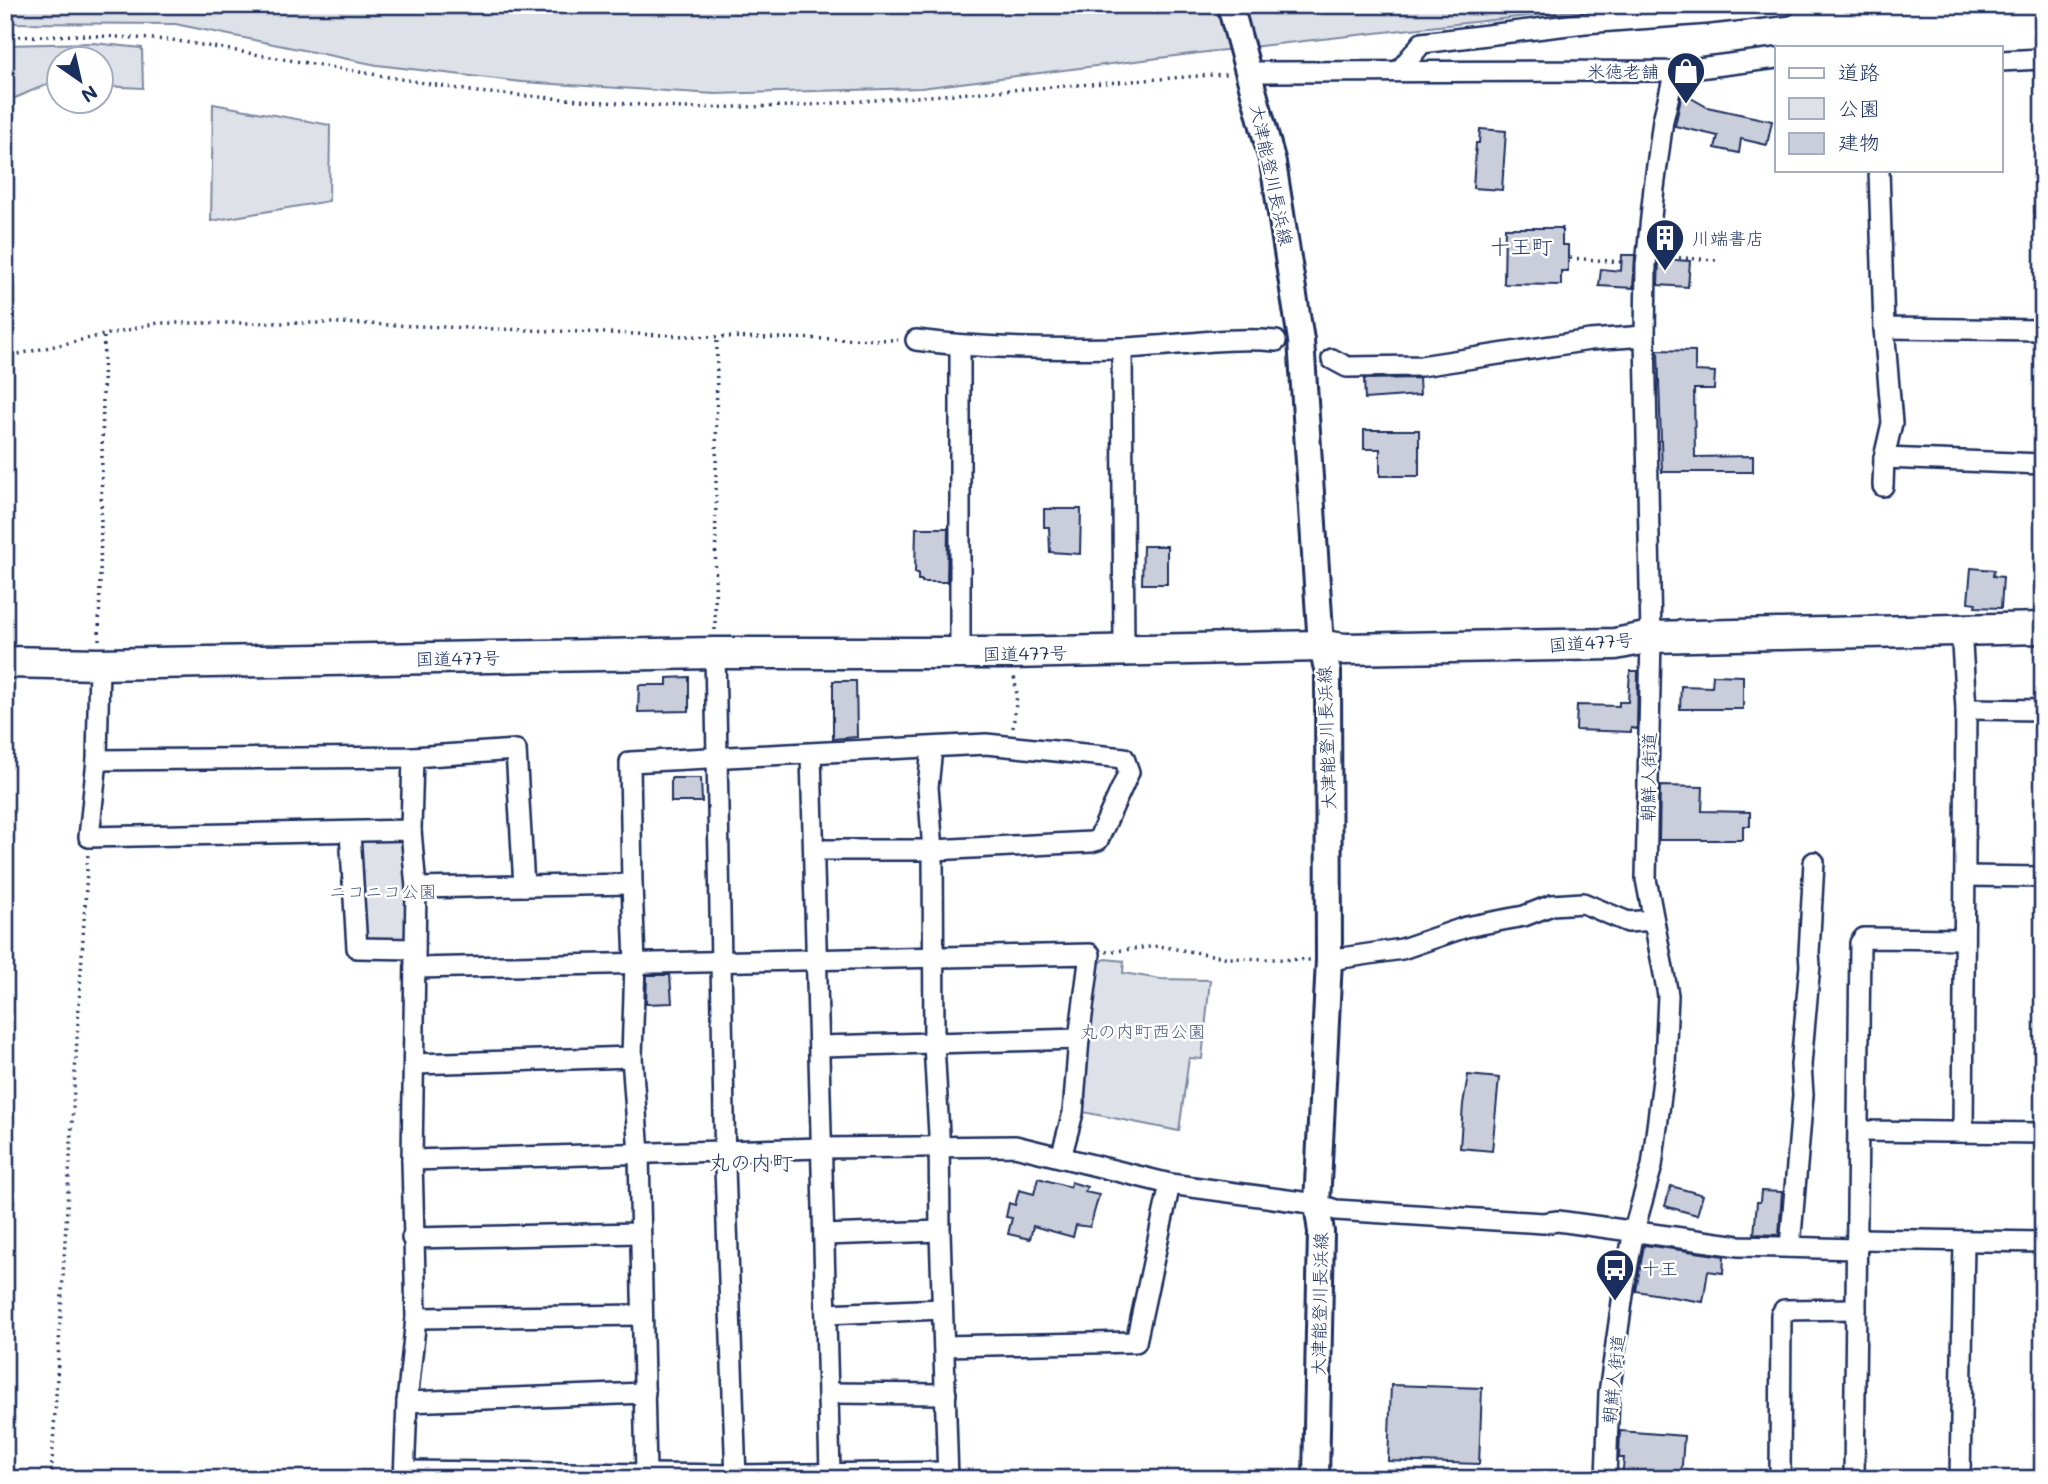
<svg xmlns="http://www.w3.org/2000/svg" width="2048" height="1484" font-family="Mali,'Klee One',sans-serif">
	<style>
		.green { fill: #dee1e7; stroke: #7c88a2; stroke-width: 2 }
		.building { fill: #caceda; stroke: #1b2f5e; stroke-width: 2 }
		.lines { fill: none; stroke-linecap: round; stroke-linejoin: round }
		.minor-casing { stroke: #1b2f5e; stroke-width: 24 }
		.major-casing { stroke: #1b2f5e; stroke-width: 30 }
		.highway-casing { stroke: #1b2f5e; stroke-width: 35 }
		.path { stroke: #1b2f5e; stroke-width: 3.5; stroke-dasharray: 2 5; stroke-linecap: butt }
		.minor { stroke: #fff; stroke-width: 19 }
		.major { stroke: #fff; stroke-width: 24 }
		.highway { stroke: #fff; stroke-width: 30 }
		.labels { text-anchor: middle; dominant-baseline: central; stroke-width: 5; stroke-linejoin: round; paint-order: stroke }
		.poi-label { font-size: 18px; fill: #1b2f5e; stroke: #fff; text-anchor: start }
		.street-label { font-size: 18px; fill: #1b2f5e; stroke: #fff }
		.park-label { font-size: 18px; fill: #4c5c80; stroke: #fff }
		.quarter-label { font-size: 21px; fill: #1b2f5e; stroke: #fff }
	</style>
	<rect width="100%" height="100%" fill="#fff"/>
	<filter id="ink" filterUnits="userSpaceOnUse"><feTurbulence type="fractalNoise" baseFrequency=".0143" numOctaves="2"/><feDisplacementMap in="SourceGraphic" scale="14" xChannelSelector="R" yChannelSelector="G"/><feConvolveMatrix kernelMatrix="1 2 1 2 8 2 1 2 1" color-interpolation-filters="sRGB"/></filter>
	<g filter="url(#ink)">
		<g class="green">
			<polygon points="5,5 1625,5 1207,52 921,88 715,94 522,82 377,65 175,24 5,23"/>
			<path d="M93,43l49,5 1,40 -41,-2v-26h-42l-1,24c-19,-1 -35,13 -54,17v-56z"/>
			<polygon points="213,104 330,125 329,201 211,221"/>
			<polygon points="400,836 408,843 409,944 360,938 359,837"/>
			<polygon points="1105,959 1124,961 1123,973 1160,979 1210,980 1202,1059 1189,1058 1179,1131 1083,1112 1093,968"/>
		</g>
		<g class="building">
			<polygon points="1682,93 1707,107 1772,121 1767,145 1741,139 1739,153 1715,148 1718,136 1675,126"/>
			<polygon points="1480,129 1506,131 1502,190 1473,188 1476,143 1479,143"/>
			<polygon points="1505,228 1562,228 1562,245 1568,245 1568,271 1561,271 1561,285 1504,284"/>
			<polygon points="1622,255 1635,255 1633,288 1599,286 1601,269 1621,271"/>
			<polygon points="1659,259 1690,261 1688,287 1658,285"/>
			<polygon points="1658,350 1695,351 1695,371 1715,372 1714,389 1694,389 1695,457 1753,456 1753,472 1662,472"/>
			<polygon points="1419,378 1420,395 1365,399 1364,379"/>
			<polygon points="1364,430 1419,430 1419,476 1380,476 1380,449 1364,449"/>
			<polygon points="1044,509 1081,509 1080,554 1050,552 1049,527 1044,527"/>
			<polygon points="916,528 948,528 947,582 922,582 922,580 918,580 918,573 915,573"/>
			<polygon points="1143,546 1167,546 1167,584 1142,584"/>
			<polygon points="1971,568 1994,570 1993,576 2003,577 2001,608 1975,607 1976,603 1968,602"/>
			<polygon points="1630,671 1638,671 1637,729 1631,728 1631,732 1576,730 1577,705 1619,706 1619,702 1628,702"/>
			<polygon points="1713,675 1743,676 1743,709 1680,709 1681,686 1712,687"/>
			<polygon points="689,677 689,711 638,712 639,685 667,685 667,678"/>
			<polygon points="833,681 856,681 857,737 833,739"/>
			<polygon points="671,778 701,778 702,802 671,802"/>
			<polygon points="1660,786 1703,787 1702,811 1750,812 1750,826 1743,826 1743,840 1659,840"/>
			<polygon points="647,975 670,975 672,1003 646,1004"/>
			<polygon points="1468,1075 1499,1078 1492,1151 1460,1148 1463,1104"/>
			<polygon points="1038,1178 1070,1187 1071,1182 1087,1187 1085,1192 1099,1195 1090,1227 1076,1225 1073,1237 1033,1226 1030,1239 1008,1234 1012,1218 1006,1217 1009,1203 1015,1205 1019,1190 1034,1194"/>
			<polygon points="1671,1186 1703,1195 1697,1215 1665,1206"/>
			<polygon points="1761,1191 1782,1192 1779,1235 1754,1234 1757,1202 1760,1202"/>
			<polygon points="1644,1245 1724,1256 1723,1273 1708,1271 1703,1302 1636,1291"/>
			<polygon points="1391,1385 1482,1388 1479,1464 1388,1461"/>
			<polygon points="1620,1431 1684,1436 1681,1479 1622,1479 1624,1458 1619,1458"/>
		</g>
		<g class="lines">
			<g class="minor-casing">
				<g id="minor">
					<polyline points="2001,61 2043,59"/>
					<polyline points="1400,70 1422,43 1585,23 1705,14 1786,5"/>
					<polyline points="1249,72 1675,71 1777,58"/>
					<polyline points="1879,170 1884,328 2043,330"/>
					<path d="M916,340c67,9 137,9 204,8 52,-1 104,-12 156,-7"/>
					<polyline points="960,346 960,654"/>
					<polyline points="1122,348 1124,650"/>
					<polyline points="1332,359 1347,367 1421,366 1590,340 1645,336"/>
					<polyline points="1884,458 2043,464"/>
					<polyline points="1883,486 1884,458 1892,423 1884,328"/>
					<polyline points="1961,628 1966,709 1963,1132"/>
					<polyline points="715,653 725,1167 736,1479"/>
					<polyline points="99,664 97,760 89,837 411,830"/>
					<polyline points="1966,709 2043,710"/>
					<polyline points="932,748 928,787 933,850 934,1044 939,1134 940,1231 948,1479"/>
					<polyline points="811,754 830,1473"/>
					<polyline points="97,760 413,757 516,750 524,886"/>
					<polyline points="350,833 357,948 415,949"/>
					<polyline points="1965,876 2043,877"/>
					<polyline points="416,888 632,884"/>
					<polyline points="1329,960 1402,949 1466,927 1524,916 1552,905 1583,903 1628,922 1653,920"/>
					<polyline points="415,968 1090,954 1079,1039 1073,1113 1061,1157"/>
					<polyline points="820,1046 1079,1039"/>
					<polyline points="414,1064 632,1057"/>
					<polyline points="1858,1131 2043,1133"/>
					<polyline points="412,1160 820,1148 1015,1146 1170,1184 1317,1204 1336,1210 1543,1223 1558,1221 1739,1246 1857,1249"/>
					<polyline points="824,1235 940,1231"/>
					<polyline points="412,1238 639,1233"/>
					<polyline points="1857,1239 2043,1242"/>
					<polyline points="1790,1247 1803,1095 1801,1065 1810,965 1809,953 1814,862"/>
					<polyline points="826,1314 942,1309"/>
					<polyline points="416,1318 642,1315"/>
					<polyline points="944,1346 1136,1342 1170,1184"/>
					<polyline points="828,1393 946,1394"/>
					<polyline points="407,1402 645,1393"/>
					<polyline points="404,1471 736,1475 948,1472"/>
					<polyline points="646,1473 639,1154 632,1057 635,963 632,884 630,762 986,744 1124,758 1129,772 1098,840 1091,842 933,850 814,850"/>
					<polyline points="404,1479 407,1402 416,1318 412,1160 416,888 411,830 413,757"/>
					<polyline points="1606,1479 1609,1393 1625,1281 1634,1230 1652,1166 1665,1064 1668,995 1646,879 1651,637 1645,336 1646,265 1654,188 1663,120 1675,71"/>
					<polyline points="1780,1479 1781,1315 1784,1310 1856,1309"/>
					<polyline points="1854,1479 1860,943 1864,938 1964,939"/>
					<polyline points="1960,1479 1964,1241"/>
				</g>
			</g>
			<g class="major-casing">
				<polyline id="major" points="1230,5 1273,163 1301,340 1321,646 1328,672 1329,960 1317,1204 1321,1232 1316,1479"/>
			</g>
			<g class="highway-casing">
				<polyline id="highway" points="5,662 99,664 715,653 1011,653 1321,646 1345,649 1615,644 1651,637 2043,628"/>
			</g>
			<g class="path">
				<polyline points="5,37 80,35 172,40 477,92 681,108 794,106 1226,74"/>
				<polyline points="1665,257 1716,260"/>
				<polyline points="1570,258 1622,262"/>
				<polyline points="5,357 158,323 337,323 717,337 898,340"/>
				<polyline points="715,630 717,337"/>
				<polyline points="99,640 104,334"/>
				<polyline points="1013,728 1017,695 1014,676"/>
				<polyline points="1106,952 1158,946 1230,958 1311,960"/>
				<polyline points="51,1479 88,853"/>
			</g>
			<use href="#minor" class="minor"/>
			<use href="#major" class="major"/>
			<use href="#highway" class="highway"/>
		</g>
	</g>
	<defs>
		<g id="shop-pin" transform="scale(2.0125)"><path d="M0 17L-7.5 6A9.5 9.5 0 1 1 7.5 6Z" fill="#1b2f5e" stroke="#fff"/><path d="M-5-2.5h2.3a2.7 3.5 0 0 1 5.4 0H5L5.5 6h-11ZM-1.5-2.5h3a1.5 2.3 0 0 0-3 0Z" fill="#fff"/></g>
		<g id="building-pin" transform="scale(2.0125)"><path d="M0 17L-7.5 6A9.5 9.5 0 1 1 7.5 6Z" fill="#1b2f5e" stroke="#fff"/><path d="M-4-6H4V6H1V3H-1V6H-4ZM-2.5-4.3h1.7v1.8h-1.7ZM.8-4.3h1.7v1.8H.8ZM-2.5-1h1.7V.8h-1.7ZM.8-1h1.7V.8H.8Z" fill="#fff"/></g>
		<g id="bus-pin" transform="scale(2.0125)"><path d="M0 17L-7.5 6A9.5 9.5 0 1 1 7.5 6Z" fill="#1b2f5e" stroke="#fff"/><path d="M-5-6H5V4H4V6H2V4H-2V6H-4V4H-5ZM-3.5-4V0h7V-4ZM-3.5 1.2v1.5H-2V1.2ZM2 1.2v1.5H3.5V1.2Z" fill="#fff"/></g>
	</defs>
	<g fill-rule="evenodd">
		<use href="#shop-pin" x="1686" y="71"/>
		<use href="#building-pin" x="1665" y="238"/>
		<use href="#bus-pin" x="1615" y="1268"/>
	</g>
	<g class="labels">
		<g class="poi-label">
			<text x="1659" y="71" text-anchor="end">米徳老舗</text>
			<text x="1692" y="238">川端書店</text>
			<text x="1642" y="1268">十王</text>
		</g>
		<g class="street-label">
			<text transform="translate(1272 175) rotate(78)">大津能登川長浜線</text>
			<text transform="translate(1591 642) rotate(-4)">国道477号</text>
			<text transform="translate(1025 653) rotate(-1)">国道477号</text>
			<text transform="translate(458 658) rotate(-1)">国道477号</text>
			<text transform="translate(1326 738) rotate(-92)">大津能登川長浜線</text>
			<text transform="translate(1648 777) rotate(-89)">朝鮮人街道</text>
			<text transform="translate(1319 1304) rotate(-89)">大津能登川長浜線</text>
			<text transform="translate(1613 1379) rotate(-84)">朝鮮人街道</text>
		</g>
		<g class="park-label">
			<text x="383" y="891">ニコニコ公園</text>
			<text x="1143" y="1031">丸の内町西公園</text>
		</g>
		<g class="quarter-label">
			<text x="1521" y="245">十王町</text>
			<text x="751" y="1161">丸の内町</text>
		</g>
	</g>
	<rect width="2048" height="1484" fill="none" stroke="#fff" stroke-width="28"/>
	<rect x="14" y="14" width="2020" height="1456" fill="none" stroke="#1b2f5e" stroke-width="2.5" filter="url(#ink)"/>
	<rect x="1775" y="46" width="228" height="126" fill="#ffffff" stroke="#a4acbf" stroke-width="2"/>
	<rect x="1789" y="68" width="35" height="10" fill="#ffffff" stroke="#a4acbf" stroke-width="2"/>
	<text x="1838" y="80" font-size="21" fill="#1b2f5e">道路</text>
	<rect x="1789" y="98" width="35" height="21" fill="#dee1e7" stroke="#a4acbf" stroke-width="2"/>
	<text x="1838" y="116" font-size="21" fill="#1b2f5e">公園</text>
	<rect x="1789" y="133" width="35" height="21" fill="#caceda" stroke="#a4acbf" stroke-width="2"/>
	<text x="1838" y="150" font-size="21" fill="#1b2f5e">建物</text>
	<g transform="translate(80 80) rotate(146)"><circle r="33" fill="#ffffff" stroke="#a4acbf" stroke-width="2"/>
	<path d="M0-5L12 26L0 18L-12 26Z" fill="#1b2f5e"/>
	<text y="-10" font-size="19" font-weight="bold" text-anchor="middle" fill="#1b2f5e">N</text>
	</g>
</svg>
